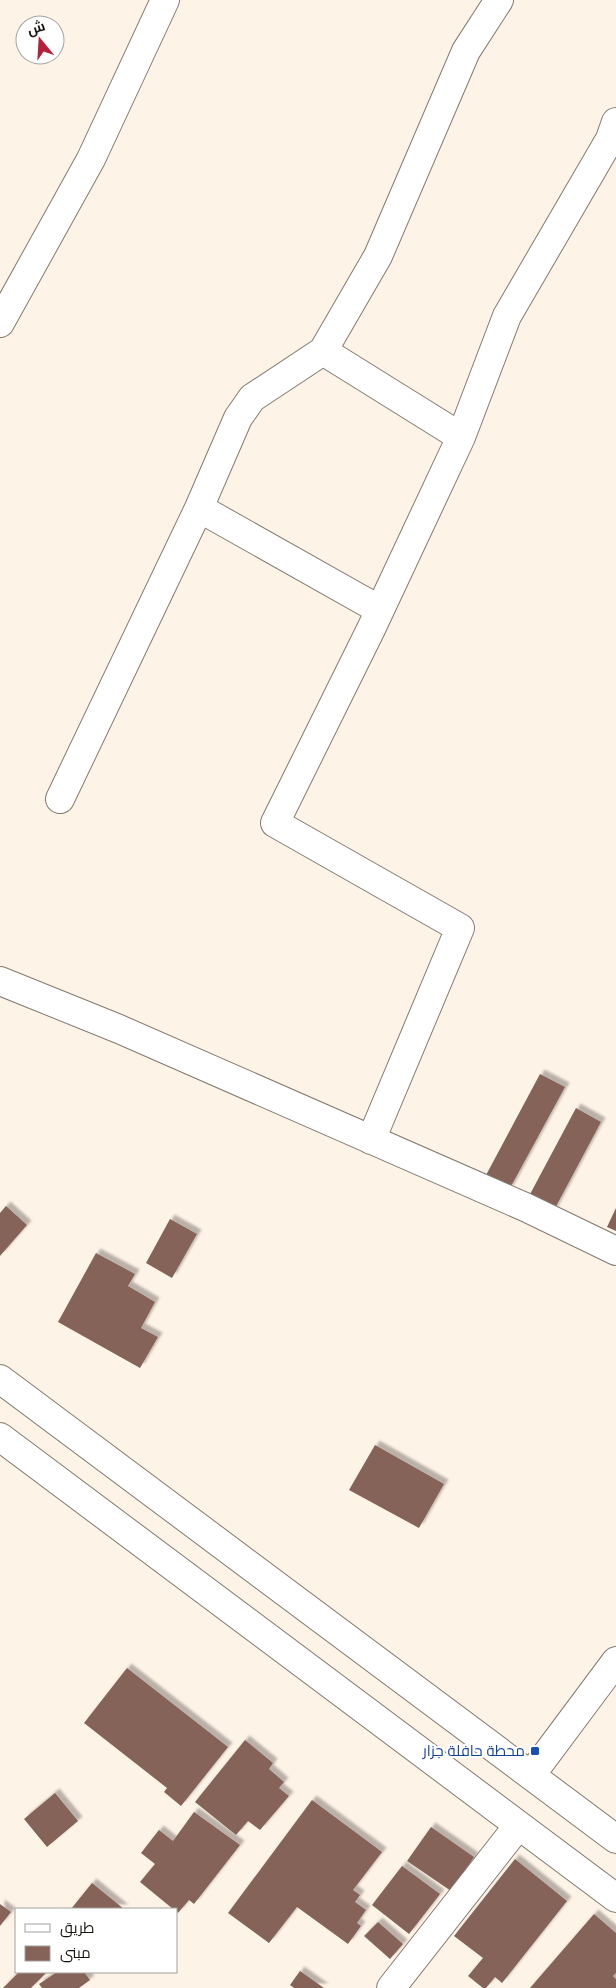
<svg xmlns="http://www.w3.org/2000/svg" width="616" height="1988" font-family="'Space Grotesk',Cairo,sans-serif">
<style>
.building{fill:#856359;filter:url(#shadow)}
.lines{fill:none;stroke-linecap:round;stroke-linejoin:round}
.minor-casing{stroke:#847a6f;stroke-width:30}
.highway-casing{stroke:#847a6f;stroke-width:30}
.minor{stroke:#fff;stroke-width:28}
.highway{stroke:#fff;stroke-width:28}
.transit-dot{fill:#1a4fb4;stroke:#fff;stroke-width:2}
.labels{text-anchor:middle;stroke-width:4;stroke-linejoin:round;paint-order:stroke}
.transit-label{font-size:15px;fill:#164399;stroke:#fff;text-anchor:end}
</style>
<defs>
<filter id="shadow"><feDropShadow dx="4.5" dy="-4.5" stdDeviation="1" flood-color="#0004"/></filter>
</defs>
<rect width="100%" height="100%" fill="#fef3e7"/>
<!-- building -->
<path class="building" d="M540,1074L565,1087L509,1190L485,1177Z
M576,1108L601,1122L553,1212L528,1198Z
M6,1206L27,1225L0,1256V1213Z
M616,1208V1231L607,1227Z
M170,1219L197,1234L172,1278L146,1263Z
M96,1253L135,1274L128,1286L155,1302L141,1328L158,1337L140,1368L58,1322Z
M375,1445L444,1484L419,1528L349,1490Z
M127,1668L228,1747L181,1806L164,1792L167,1788L84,1723Z
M245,1740L273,1763L269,1769L284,1782L279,1788L289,1796L260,1830L248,1821L236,1835L195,1802Z
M55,1793L78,1821L47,1847L24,1819Z
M312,1800L382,1852L353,1890L360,1895L355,1902L366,1910L357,1923L361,1926L348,1944L297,1907L269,1943L228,1913Z
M194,1812L240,1845L194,1904L189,1900L178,1913L176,1909H173L140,1882L155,1864L141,1853L159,1830L173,1841Z
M431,1827L474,1857L451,1891L407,1861Z
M515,1859L567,1901L502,1983L495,1977L486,1988H483L468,1976L483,1958L454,1936Z
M402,1866L440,1894L409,1934L372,1905Z
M92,1883L124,1909H71Z
M0,1904L11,1912L0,1926Z
M594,1914L616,1933V1973L613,1976L616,1979V1988H530Z
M378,1922L403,1944L390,1959L364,1936Z
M300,1971L324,1988H294L290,1985Z
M19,1972H47L31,1988H3Z
M57,1972H84L90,1980L79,1988H42L39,1984Z"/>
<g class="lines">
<defs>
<path id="minor" d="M0,323L91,159L165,0
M323,351L461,437
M199,508L380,610
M60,799L199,508L238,418L252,398L323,351L378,256L466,51L499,0
M0,981L119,1029L525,1207L616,1251
M371,1140L460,928L275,823L371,629L461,437L507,316L610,139L616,122
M531,1775L616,1661
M391,1988L518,1826"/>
<path id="highway" d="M0,1379L616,1839
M0,1437L616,1898"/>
</defs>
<!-- minor casing -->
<use href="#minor" class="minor-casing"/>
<!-- highway casing -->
<use href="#highway" class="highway-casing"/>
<!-- minor -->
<use href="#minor" class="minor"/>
<!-- highway -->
<use href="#highway" class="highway"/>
</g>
<!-- markers -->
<rect class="transit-dot" x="530" y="1746" width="10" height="10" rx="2.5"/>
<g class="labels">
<!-- transit labels -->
<g class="transit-label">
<text x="525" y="1756">محطة حافلة جزار</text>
</g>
</g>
<!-- legend -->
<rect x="15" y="1908" width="162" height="65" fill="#ffffff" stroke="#a2a19f"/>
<rect x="25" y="1924" width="25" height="8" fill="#ffffff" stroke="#a2a19f"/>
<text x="60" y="1933" font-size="15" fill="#17130f">طريق</text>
<rect x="25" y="1946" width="25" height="15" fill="#856359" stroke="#a2a19f"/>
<text x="60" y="1958" font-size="15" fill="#17130f">مبنى</text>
<!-- north arrow -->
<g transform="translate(40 40) rotate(342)"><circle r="24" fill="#ffffff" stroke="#a2a19f"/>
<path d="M0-4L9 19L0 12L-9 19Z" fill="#b3213b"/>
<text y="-8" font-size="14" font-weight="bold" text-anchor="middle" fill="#17130f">ش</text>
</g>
</svg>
